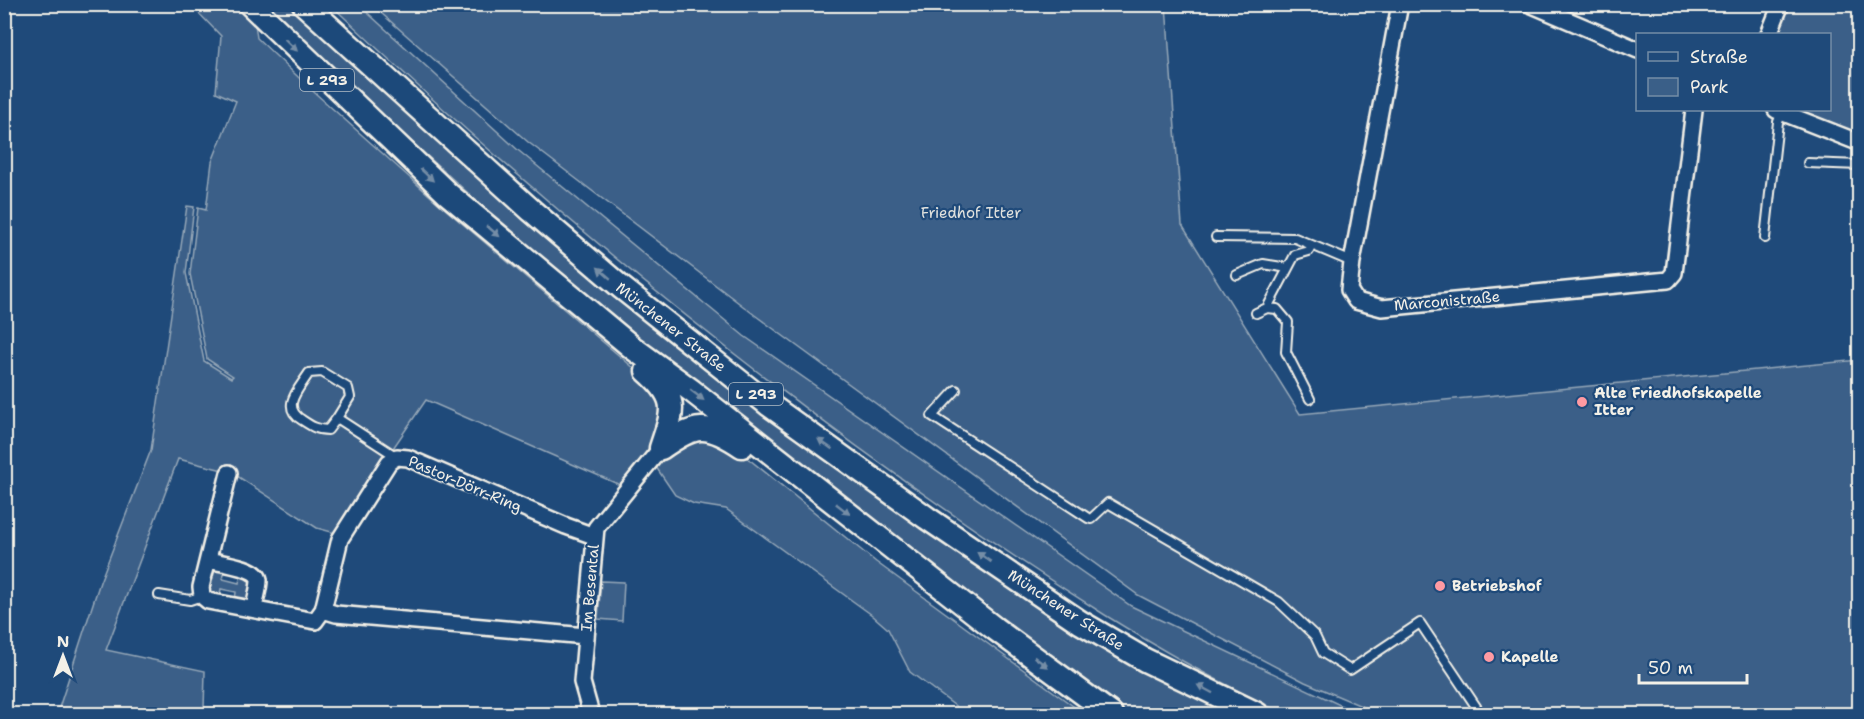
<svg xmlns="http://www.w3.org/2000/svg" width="1864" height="719" font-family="'Shantell Sans',sans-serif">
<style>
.green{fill:#3a5f88;stroke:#97a8b8;stroke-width:1.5}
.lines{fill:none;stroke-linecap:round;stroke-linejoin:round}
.lane-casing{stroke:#f4f1e8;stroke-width:12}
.street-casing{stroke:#f4f1e8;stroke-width:20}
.primary-casing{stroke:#f4f1e8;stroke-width:27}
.lane{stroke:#1f4a7a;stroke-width:8}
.street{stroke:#1f4a7a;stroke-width:15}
.primary{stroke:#1f4a7a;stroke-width:22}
.oneway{fill:#748da6}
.poi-dot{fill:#ff9aa2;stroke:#1f4a7a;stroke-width:2}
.labels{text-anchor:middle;stroke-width:4.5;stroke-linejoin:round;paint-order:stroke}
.shield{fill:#1f4a7a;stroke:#b4bfc7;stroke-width:1.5}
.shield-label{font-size:14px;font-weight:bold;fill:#f4f1e8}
.park-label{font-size:15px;fill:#e1e2de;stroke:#1f4a7a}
.street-label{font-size:15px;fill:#f4f1e8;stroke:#1f4a7a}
.poi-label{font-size:15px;font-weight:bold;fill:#f4f1e8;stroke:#1f4a7a;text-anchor:start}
</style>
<rect width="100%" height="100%" fill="#1f4a7a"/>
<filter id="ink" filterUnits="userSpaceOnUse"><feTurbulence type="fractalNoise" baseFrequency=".0167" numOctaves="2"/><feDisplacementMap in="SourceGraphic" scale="12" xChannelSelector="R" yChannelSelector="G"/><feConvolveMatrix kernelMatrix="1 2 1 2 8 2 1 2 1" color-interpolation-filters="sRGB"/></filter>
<g filter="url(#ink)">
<!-- green -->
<path class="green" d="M191,5H236L255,24L257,38L315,93L438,203L648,380L663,404L654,443L620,485L426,400L335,533L317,528L231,472L178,459L106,650L205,671L204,710L57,714L100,582L151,450L187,206L194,207L186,273L204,361L231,378L233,376L207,359L190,274L198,208L206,210L212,162L236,101L216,92L221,36Z
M262,5H292L435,138L904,512L1101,648L1235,714H1126L627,329L514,235Z
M331,5H359L519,151L744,336L1131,606L1359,714C1337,715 1311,718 1289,714C1276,712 1261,702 1249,696C1199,672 1152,644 1105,615C827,440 569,231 331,5Z
M372,5H1166L1182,225L1300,414L1859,360V714H1380L1305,682L1138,595L756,316L528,142Z
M1787,5H1859V136L1794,110H1830V34H1775Z
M693,437L729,443L876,562L1084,714H966L910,672L888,629L872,615L726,509L694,504L675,495L656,467L673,447Z
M220,569L225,570L223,579L239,583L241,574L249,578L252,587L247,599L235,601L236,592L221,589L219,598L209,592L211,575Z
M601,581L624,582L622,621L598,619Z"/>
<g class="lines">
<defs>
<path id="lane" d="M1808,163L1860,165
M1216,237L1295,238L1352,262
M1765,238L1778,122L1782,112
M1237,275L1263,264L1288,268
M1267,308L1277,309L1288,322L1286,352L1310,399
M1256,313L1267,308L1295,255L1309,251L1312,245
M956,390L932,416L1088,518L1091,519L1108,503L1279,602L1315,636L1323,653L1350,670L1420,623L1481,714
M337,418L350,397L348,388L322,372L309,373C299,389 280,407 302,420C311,426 317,430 328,430L337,418L397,457
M159,595L190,600L202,596"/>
<path id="street" d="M1400,4L1352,262L1349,290L1356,301L1382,308L1668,280L1674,273L1694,110
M1530,4L1638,50
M1769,34L1781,4
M1776,110L1860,143
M229,473L201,587L202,596L208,601L315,621L323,610L340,539L389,462L397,457L408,458L566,526L594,536
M208,560C219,563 258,567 259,580C259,589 255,600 254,609
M323,610L336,614L586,636
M591,714L582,682L596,528L661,448"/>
<path id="primary" d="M250,4L448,194L633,348L692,391L994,628L1111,714
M304,4L532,211L622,288L768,404L927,518L1080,622L1145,660L1257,714
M647,371C680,400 673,411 661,448
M661,448C696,424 706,422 742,446"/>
</defs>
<!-- lane casing -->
<use href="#lane" class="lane-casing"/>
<!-- street casing -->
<use href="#street" class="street-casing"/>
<!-- primary casing -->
<use href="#primary" class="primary-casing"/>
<!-- lane -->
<use href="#lane" class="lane"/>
<!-- street -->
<use href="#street" class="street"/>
<!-- primary -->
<use href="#primary" class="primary"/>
</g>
<!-- one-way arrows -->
<defs><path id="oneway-solid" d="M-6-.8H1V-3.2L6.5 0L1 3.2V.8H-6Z" transform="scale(1.5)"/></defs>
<g class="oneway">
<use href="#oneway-solid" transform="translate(291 45) rotate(44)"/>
<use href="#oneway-solid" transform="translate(427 175) rotate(43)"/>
<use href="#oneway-solid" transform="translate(493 231) rotate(40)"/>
<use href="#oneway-solid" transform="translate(604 273) rotate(-139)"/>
<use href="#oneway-solid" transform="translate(697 395) rotate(38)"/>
<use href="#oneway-solid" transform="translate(825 444) rotate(-145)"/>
<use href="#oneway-solid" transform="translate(843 509) rotate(38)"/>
<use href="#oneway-solid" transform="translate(984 557) rotate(-145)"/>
<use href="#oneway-solid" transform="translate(1041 662) rotate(36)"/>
<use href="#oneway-solid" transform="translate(1205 689) rotate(-152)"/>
</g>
</g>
<!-- markers -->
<g class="poi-dot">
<circle cx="1582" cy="402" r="6"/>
<circle cx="1440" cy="586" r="6"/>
<circle cx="1489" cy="657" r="6"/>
</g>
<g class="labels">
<!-- shield labels -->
<g class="shield">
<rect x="300" y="69" width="54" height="22" rx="4.5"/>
<rect x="729" y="383" width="54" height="22" rx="4.5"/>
</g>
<g class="shield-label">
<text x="327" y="85">L 293</text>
<text x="756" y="399">L 293</text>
</g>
<!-- park labels -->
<g class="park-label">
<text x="971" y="218">Friedhof Itter</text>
</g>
<!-- street labels -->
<g class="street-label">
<text transform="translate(1447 301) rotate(-5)" y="5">Marconistraße</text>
<text transform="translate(671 327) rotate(38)" y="5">Münchener Straße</text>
<text transform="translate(465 484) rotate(23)" y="5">Pastor-Dörr-Ring</text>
<text transform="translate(590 588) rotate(-85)" y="5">Im Besental</text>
<text transform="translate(1066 610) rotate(33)" y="5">Münchener Straße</text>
</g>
<!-- poi labels -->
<g class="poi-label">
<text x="1594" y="398">Alte Friedhofskapelle<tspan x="1594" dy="17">Itter</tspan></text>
<text x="1452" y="591">Betriebshof</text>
<text x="1501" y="662">Kapelle</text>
</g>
</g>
<!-- margin -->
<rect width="1864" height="719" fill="none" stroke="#1f4a7a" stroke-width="24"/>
<rect x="12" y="12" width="1840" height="695" fill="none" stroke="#f4f1e8" stroke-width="2" filter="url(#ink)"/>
<!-- legend -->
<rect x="1636" y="33" width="195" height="78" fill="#1f4a7a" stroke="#748da6" stroke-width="1.5"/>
<rect x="1648" y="52" width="30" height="9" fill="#1f4a7a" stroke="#748da6" stroke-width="1.5"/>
<text x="1690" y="63" font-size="18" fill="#f4f1e8">Straße</text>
<rect x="1648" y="78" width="30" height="18" fill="#3a5f88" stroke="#748da6" stroke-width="1.5"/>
<text x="1690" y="93" font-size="18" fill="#f4f1e8">Park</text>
<!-- north arrow -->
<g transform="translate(63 656)" stroke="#1f4a7a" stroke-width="4.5" paint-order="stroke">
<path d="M0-4.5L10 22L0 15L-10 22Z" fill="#f4f1e8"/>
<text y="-9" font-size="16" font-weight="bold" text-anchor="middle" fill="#f4f1e8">N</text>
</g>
<!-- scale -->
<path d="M1639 674v9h108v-9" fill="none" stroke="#f4f1e8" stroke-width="3"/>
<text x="1648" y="674" font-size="18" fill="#f4f1e8" stroke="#1f4a7a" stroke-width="4.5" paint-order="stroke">50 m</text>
</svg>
